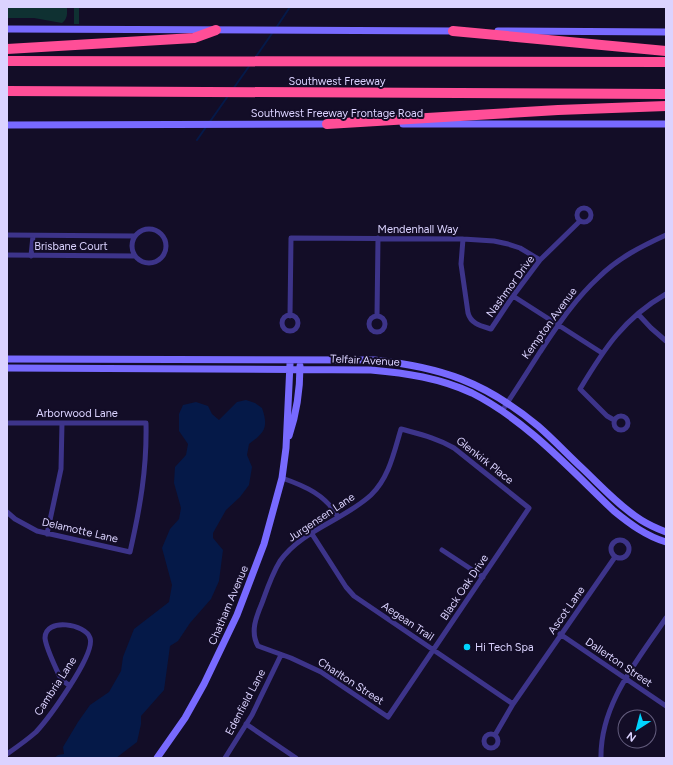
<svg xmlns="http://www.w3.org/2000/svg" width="673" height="765" font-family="Figtree,sans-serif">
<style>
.green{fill:#0f3132}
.water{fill:#051948}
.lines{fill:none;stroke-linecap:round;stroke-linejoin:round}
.stream{stroke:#051948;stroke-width:2}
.street{stroke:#3d348a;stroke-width:5}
.secondary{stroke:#786aff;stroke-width:7}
.highway{stroke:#ff4e97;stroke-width:10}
.poi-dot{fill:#00d4fe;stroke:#130d27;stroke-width:1.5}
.labels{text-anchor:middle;stroke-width:4;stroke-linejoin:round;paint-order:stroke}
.street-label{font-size:11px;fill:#dbd3ff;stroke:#130d27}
.poi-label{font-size:11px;fill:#dbd3ff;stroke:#130d27;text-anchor:start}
</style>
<rect width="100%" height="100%" fill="#130d27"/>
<!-- green -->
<path class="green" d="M7,7H67C67,14 68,18 62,23L34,18H7Z
M74,7H79V24H74Z"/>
<!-- water -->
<path class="water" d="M246,400L255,403L262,408C269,428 264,433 249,444L247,455L252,467L249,485L240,497L226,510L213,533V538L223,550L219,581L211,599L190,623L178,641L170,646L164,690L141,716V724L137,742L116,758H54L58,755L64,754L63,747L78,722L90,705L109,692L121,671L123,657L134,629L169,602L172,585L162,548L170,529L179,519L181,508L174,483L175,467L186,455L188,444L179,431V414L183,405L196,402L208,406L212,414L219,420L237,402Z"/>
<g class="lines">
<!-- stream -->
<path class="stream" d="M276,28L290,7
M255,58L273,32
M233,89L250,65
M209,123L228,96
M197,140L206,127"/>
<!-- street -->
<path class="street" d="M577 215a7 7 0 1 1 14 0a7 7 0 1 1-14 0Z
M132 246a17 17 0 1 1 34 0a17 17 0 1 1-34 0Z
M7,235L134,236
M463,239L461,264L468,313C471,324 481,326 491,329L513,296L540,260L580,221
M7,255L135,256
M31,256L33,236
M513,296L602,353
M638,314L651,328L666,341
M282 323a8 8 0 1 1 16 0a8 8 0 1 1-16 0Z
M290,316L291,238L463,239L494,241L508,244L520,248L540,260
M377,316L378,238
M369 324a8 8 0 1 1 16 0a8 8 0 1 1-16 0Z
M502,411C515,391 528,371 540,352C558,325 575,299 599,277C618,258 642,246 666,235
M614 423a7 7 0 1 1 14 0a7 7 0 1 1-14 0Z
M614,420L607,416L580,389C604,349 624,318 666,294
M7,423H146C147,469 140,508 130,552L37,531L15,519L7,512
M401,429C419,434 437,438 454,448L529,508L388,717L321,672L291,658L258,646C250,632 256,617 262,603C267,589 272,574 280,561C302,530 344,520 371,495C389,478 394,452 401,429Z
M282,478C305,486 326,495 338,517
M47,534L61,469L62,423
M312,534L346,587L354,596L513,704
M611 549a9 9 0 1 1 18 0a9 9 0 1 1-18 0Z
M442,550L483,577
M560,634L666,706
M246,724L296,758
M484 741a7 7 0 1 1 14 0a7 7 0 1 1-14 0Z
M495,735L513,704L615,557
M7,754C17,747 27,740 36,732C48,719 96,654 90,638C86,624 45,617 45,638C46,648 55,666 59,675L62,680L70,686
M225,758L252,715L281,655
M601,758C600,704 638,660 666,618"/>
<!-- secondary -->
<path class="secondary" d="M7,29L458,31
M498,31L666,32
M403,124H666
M7,125L331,124
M7,359L374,360C441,367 485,382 538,426C553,439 567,454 582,468C601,486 619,506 641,520C649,525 658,529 666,532
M7,368L371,370C406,373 440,378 472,393C527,421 570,469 614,511C630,524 646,536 666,542
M289,436C297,412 300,391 300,366
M157,758L185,718L204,684L237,615L264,544L282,478L286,448L290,364"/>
<!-- highway -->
<path class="highway" d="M453,31L666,51
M7,49L194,38L216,30
M7,61L666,62
M7,91L666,94
M327,124L558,110L666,106"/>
</g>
<!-- markers -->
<circle class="poi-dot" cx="467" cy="647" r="4"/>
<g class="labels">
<!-- street labels -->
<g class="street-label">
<text x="337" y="85">Southwest Freeway</text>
<text x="337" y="117">Southwest Freeway Frontage Road</text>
<text x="418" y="233">Mendenhall Way</text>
<text x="71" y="250">Brisbane Court</text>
<text transform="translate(510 286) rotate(-54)" y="4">Nashmor Drive</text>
<text transform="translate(549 323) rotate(-54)" y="4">Kempton Avenue</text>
<text transform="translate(365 360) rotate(3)" y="4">Telfair Avenue</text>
<text x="77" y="417">Arborwood Lane</text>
<text transform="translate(485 460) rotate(38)" y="4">Glenkirk Place</text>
<text transform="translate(321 517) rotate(-34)" y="4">Jurgensen Lane</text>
<text transform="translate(80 530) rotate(13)" y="4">Delamotte Lane</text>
<text transform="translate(464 587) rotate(-56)" y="4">Black Oak Drive</text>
<text transform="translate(228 605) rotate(-67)" y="4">Chatham Avenue</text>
<text transform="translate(566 610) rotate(-55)" y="4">Ascot Lane</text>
<text transform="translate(408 621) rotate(34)" y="4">Aegean Trail</text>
<text transform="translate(619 662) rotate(34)" y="4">Dallerton Street</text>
<text transform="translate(351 681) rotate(33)" y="4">Charlton Street</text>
<text transform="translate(55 686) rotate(-57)" y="4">Cambria Lane</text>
<text transform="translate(245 702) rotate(-62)" y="4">Edenfield Lane</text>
</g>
<!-- poi labels -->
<g class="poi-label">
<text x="475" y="651">Hi Tech Spa</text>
</g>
</g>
<!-- border -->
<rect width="673" height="765" fill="none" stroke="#dbd3ff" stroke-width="16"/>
<!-- north arrow -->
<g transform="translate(637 729) rotate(216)"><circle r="19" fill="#130d27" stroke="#635c7d"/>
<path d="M0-3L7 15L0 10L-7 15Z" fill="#00d4fe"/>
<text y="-6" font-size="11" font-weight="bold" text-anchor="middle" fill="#dbd3ff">N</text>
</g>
</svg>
